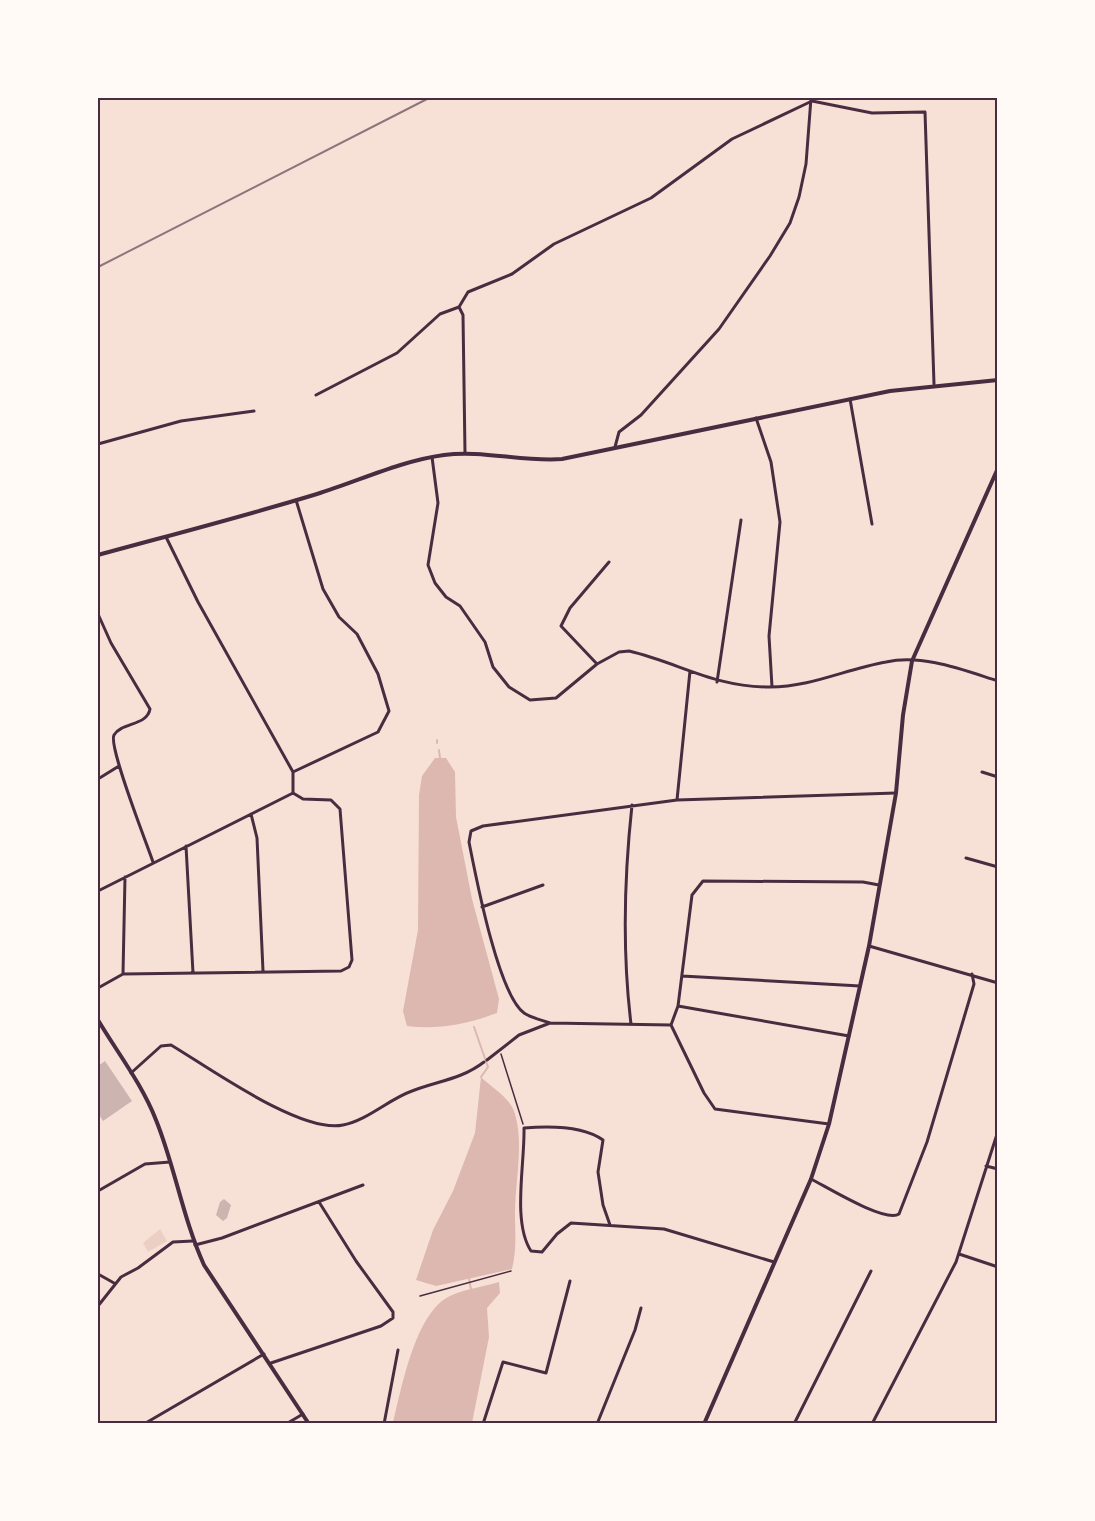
<svg xmlns="http://www.w3.org/2000/svg" width="1095" height="1521" font-family="Helvetica,sans-serif">
<style>
.green{fill:#ebcfc5}
.water{fill:#dcb8b0}
.lines{fill:none;stroke-linecap:round;stroke-linejoin:round}
.stream{stroke:#dcb8b0;stroke-width:2}
.building{fill:#ccb4b1}
.path{stroke:#4a2c40;stroke-width:1.5}
.service{stroke:#4a2c40;stroke-width:1.5}
.minor{stroke:#4a2c40;stroke-width:3}
.tertiary{stroke:#4a2c40;stroke-width:4}
.rail{stroke:#8f747c;stroke-width:2}
.neatline{fill:none;stroke:#4a2c40;stroke-width:2}
</style>
<rect width="100%" height="100%" fill="#f7e1d7"/>
<!-- green -->
<path class="green" d="M160,1229L167,1241L148,1252L143,1243Z"/>
<!-- water -->
<path class="water" d="M435,758H446L455,772L456,817L472,899L499,999L497,1013C468,1024 438,1030 407,1026L403,1011L418,930L419,795L422,776Z
M481,1077C493,1089 510,1097 515,1114C524,1145 515,1181 515,1213C515,1233 517,1249 512,1269L436,1286L416,1280L433,1230L453,1191L475,1133Z
M499,1282L500,1293L487,1308L489,1337L472,1423H393C401,1391 415,1312 450,1296C465,1289 483,1287 499,1282Z"/>
<g class="lines">
<!-- stream -->
<path class="stream" d="M437,740V743
M439,750L440,758
M474,1027L488,1067L481,1077
M469,1278L471,1290"/>
</g>
<!-- building -->
<path class="building" d="M105,1061L132,1101L103,1121L98,1113V1066Z
M224,1199L231,1205L227,1218L223,1221L216,1215L220,1202Z"/>
<g class="lines">
<!-- path -->
<path class="path" d="M501,1054L523,1124"/>
<!-- service -->
<path class="service" d="M420,1296L511,1271"/>
<!-- minor -->
<path class="minor" d="M316,395L397,353L440,314L459,307
M850,399L872,524
M756,418L771,462L780,522L769,636L772,687
M98,444L181,421L254,411
M615,447L619,432L641,415L719,329L770,256L790,223L799,197L806,164L811,98
M465,453L463,315L459,307L468,292L512,274L554,244L651,198L732,139L812,101L872,113L925,112L934,384
M432,457L438,503L428,565L435,583L446,597L460,606L485,642L493,667L509,687L530,700L556,698L597,664L619,652L629,651C680,663 713,687 770,687C811,687 846,669 886,662C923,654 963,670 998,681
M166,537L198,602L293,772V793
M98,614L111,643L150,709C147,726 122,722 114,735C108,746 147,844 153,862
M597,664L561,626L570,608L609,562
M717,682L741,520
M293,772L378,732L389,711L378,674L357,634L339,617L323,589L296,500
M982,772L998,777
M98,779L119,766
M677,800L690,671
M251,814L257,838L263,971
M186,846L193,973
M966,858L998,867
M98,891L293,793
M482,907L543,885
M869,946L998,983
M123,974L125,877
M682,976L860,986
M98,988L123,974L341,971L349,967L352,960L340,809L331,800L303,799L293,793
M678,1006L849,1036
M550,1023C542,1020 531,1018 524,1013C498,994 476,877 469,842L471,831L483,826L677,800L896,793
M631,1024C622,950 624,879 632,805
M671,1025L678,1006L692,895L703,881L863,882L879,885
M487,1060L519,1035L550,1023L671,1025L704,1093L715,1109L829,1124
M131,1073L161,1046L171,1045C208,1067 301,1134 343,1125C368,1120 389,1099 412,1091C438,1081 462,1079 484,1062
M986,1166L998,1169
M811,1179C827,1187 885,1223 899,1214L927,1142L974,984L972,974
M98,1191L145,1164L170,1162
M610,1225L603,1205L598,1172L603,1140C582,1125 548,1126 524,1128C525,1163 512,1222 531,1251L542,1252L557,1234L571,1223L664,1229L774,1262
M195,1245L222,1238L363,1185
M959,1254L998,1267
M98,1274L114,1283
M98,1306L121,1277L138,1268L173,1242L193,1241
M271,1363L381,1326L393,1318V1312L356,1261L319,1202
M144,1424L264,1354
M286,1424L303,1414
M384,1424L398,1350
M483,1424L503,1362L546,1373L570,1281
M597,1424L635,1330L641,1308
M794,1424L871,1271
M872,1424L956,1262L998,1131"/>
<!-- tertiary -->
<path class="tertiary" d="M98,555C171,535 245,516 317,494C359,481 400,461 444,455C483,450 522,462 562,459L890,391L998,380
M98,1020C117,1052 142,1084 156,1120C175,1167 183,1219 204,1265L309,1424
M704,1424L811,1179L829,1124L869,946L896,793L903,715L912,661L998,468"/>
<!-- rail -->
<path class="rail" d="M98,267L429,98"/>
</g>
<!-- border -->
<rect width="1095" height="1521" fill="none" stroke="#fffaf5" stroke-width="198"/>
<rect x="99" y="99" width="897" height="1323" class="neatline"/>
</svg>
